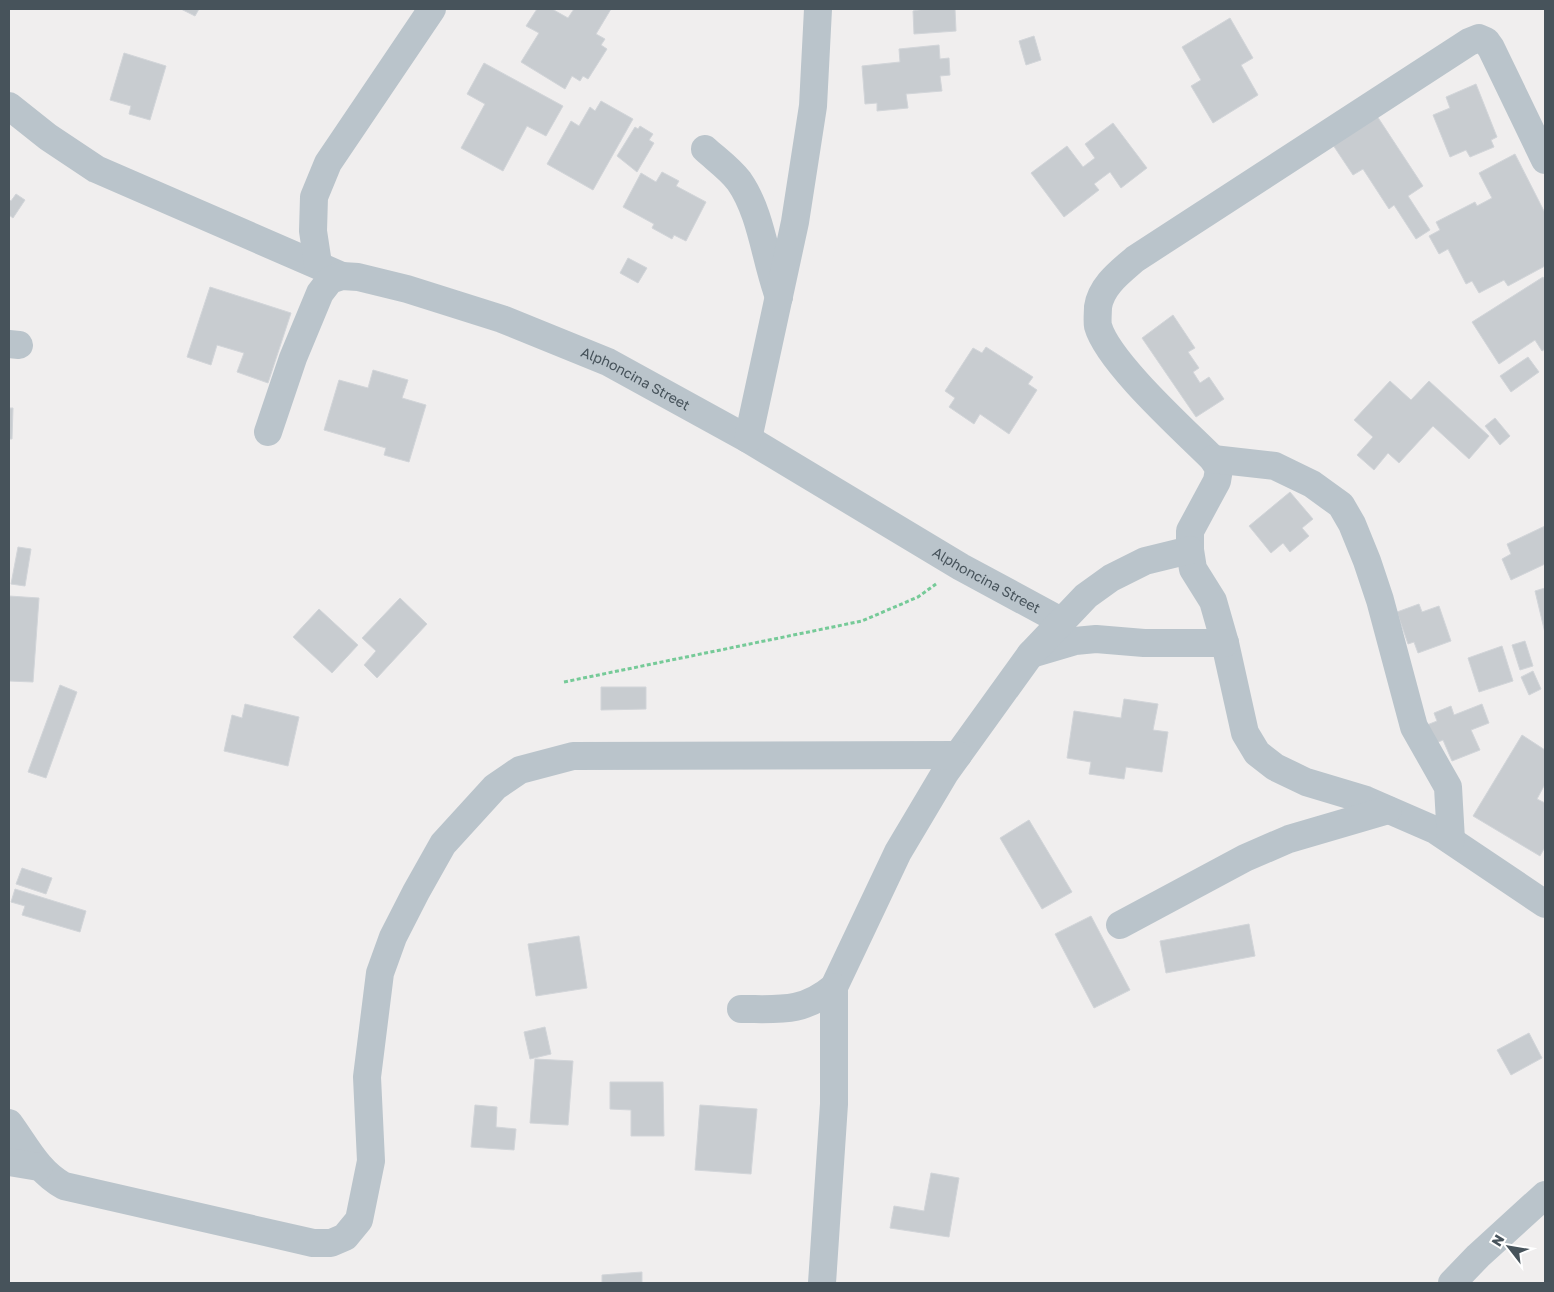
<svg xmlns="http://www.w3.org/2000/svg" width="1554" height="1292" font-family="'Golos Text',sans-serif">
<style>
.building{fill:#c8ccd0;stroke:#d2d5d9}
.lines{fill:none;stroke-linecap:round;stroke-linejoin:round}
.path{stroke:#76ca98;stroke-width:3;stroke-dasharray:4 2.5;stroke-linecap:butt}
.minor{stroke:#bac4cb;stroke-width:28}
.labels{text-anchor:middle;stroke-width:5;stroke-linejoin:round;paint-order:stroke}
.street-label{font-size:14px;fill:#47535b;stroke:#fff}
</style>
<rect width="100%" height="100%" fill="#f0eeee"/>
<!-- building -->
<path class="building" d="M181,9H199L195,16Z
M537,9H552L568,18L574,9H611L596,34L605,39L601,45L607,49L588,79L583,76L580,81L572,76L565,89L521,62L539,33L526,26Z
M924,9H955L956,31L914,34L913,11Z
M1230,18L1253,58L1241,65L1258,95L1213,123L1191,86L1201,80L1182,47Z
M1034,36L1041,60L1026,65L1019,41Z
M939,45L940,59L949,58L950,75L940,76L942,91L906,94L908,108L877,111V103L865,104L862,66L900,62L899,49Z
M124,53L166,66L150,120L129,114L131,106L110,100Z
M484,63L563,106L546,136L527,126L503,171L461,148L485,104L467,94Z
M1476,84L1497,137L1491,140L1494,147L1470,157L1466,150L1450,157L1433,115L1450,108L1446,97Z
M601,101L633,119L593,190L547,164L571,121L579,126L590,107L595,111Z
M1377,116L1423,186L1408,196L1430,230L1416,239L1394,205L1389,209L1363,169L1353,175L1333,145Z
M1113,123L1147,168L1121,188L1110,172L1094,184L1099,190L1064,217L1031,173L1067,146L1083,167L1095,158L1085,144Z
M640,126L653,134L649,140L654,143L637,172L617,156L635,127L638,129Z
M1515,154L1545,213V266L1508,286L1504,280L1479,293L1472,281L1466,284L1448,249L1439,254L1429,236L1440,230L1436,222L1475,202L1477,206L1492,198L1479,173Z
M662,172L679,181L676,186L706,202L686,241L674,235L672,239L652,228L654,224L623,207L641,173L656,182Z
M16,194L25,200L13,218L9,215V199L11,201Z
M628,258L647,268L638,283L620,273Z
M1543,277L1545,280V349L1542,351L1535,340L1499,364L1472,322Z
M210,287L291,313L268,383L237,372L244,353L217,345L211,365L187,357Z
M1173,315L1195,348L1188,352L1199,368L1193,372L1200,383L1209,377L1224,399L1196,417L1142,338Z
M986,347L1033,377L1028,384L1037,390L1009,434L980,414L974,424L949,407L955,398L945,391L973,348L982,353Z
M1528,357L1539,372L1511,392L1500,376Z
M373,370L408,380L402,398L426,405L409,462L384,455L386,448L324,430L339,380L368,388Z
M1390,381L1411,400L1429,381L1489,436L1469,459L1433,426L1399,463L1388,453L1374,470L1357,455L1373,437L1354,420Z
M9,408H13L12,439H9Z
M1495,418L1510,436L1500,445L1485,426Z
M1290,492L1313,519L1302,528L1309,536L1290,552L1283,543L1271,553L1249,526Z
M1545,526V564L1511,580L1502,559L1511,554L1507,544Z
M18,547L31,549L25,586L11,584Z
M1545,588V633L1535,591Z
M9,596L39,598L33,682L9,681Z
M400,598L427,624L377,678L364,665L376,651L362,638Z
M1419,604L1422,612L1439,606L1451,641L1418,653L1414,642L1408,644L1397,612Z
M319,609L358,645L332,673L293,637Z
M1525,641L1533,666L1520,670L1512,645Z
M1502,646L1513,681L1479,692L1468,658Z
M1533,671L1541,689L1529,695L1521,677Z
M60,685L77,692L46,778L28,772Z
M601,687H646V709L601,710Z
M1124,699L1158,704L1153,730L1168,732L1162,772L1126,767L1124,779L1089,774L1091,762L1067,758L1074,711L1121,718Z
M245,704L299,717L288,766L224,751L232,715L242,718Z
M1482,704L1489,723L1471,730L1480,750L1452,761L1443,740L1429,746L1422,727L1437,721L1434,713L1451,706L1454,715Z
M1522,735L1545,750V784L1537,799L1545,803V847L1540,856L1473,816Z
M1029,820L1072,892L1042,909L1000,838Z
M22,868L52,878L46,894L16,884Z
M15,889L86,911L80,932L22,915L25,906L11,902Z
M1091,916L1130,990L1094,1008L1055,934Z
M1249,924L1255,956L1166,973L1160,941Z
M579,936L587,988L536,996L528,944Z
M545,1027L551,1054L530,1059L524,1032Z
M1529,1033L1542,1058L1511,1075L1497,1050Z
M535,1059L573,1061L568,1125L530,1123Z
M610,1082H663L664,1136H631V1110L610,1109Z
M475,1105L497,1107L496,1127L516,1129L514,1150L471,1147Z
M700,1105L757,1109L751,1174L695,1170Z
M931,1173L959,1178L949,1237L890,1228L894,1206L924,1211Z
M642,1272V1283H602V1275Z"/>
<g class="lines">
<!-- path -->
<path class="path" d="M564,682L862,621L918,597L936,584"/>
<!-- minor -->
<g class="minor">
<path d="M9,106L48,137L96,169L342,276"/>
<path d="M705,149C716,159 730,169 739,181C762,214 765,260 779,297"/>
<path d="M1545,160L1491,48L1486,41L1479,38L1469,42L1135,259C1120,272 1101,286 1098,307C1098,312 1097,321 1098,326C1108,362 1184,430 1213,459L1219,469L1217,481L1190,531V550L1193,569L1213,601L1225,643L1245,733L1257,753L1275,767L1306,782L1366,800L1435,830L1545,904"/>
<path d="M318,264L313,231L314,197L328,163L432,9"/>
<path d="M9,344L19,345"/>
<path id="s1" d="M268,432L293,358L320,293L330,280L342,276L358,277L407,289L502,319L608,362L748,439L961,567L1061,621"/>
<path d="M748,439L795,222L813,106L818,9"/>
<path d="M1213,459L1275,466L1312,484L1341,505L1352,524L1367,561L1380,600L1414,727L1448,787L1451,840"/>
<path d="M1031,654L1075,641L1096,639L1144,643H1225"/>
<path d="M1120,925L1245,858L1289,839L1388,810"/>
<path d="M741,1009C780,1009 803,1013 834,987L898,852L945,773L1030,655L1086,596L1111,578L1145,561L1190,550"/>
<path d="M9,1123C26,1146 38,1172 64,1186L313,1243H331L345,1237L359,1220L371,1161L367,1077L380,973L393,937L416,892L443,844L495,787L520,770L573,756L958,755"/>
<path d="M9,1162L39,1167"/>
<path d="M822,1283L834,1104V987"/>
<path d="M1452,1283L1478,1256L1545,1195"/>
</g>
</g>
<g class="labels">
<!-- street labels -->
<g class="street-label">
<text dy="5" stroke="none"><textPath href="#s1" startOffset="490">Alphoncina Street</textPath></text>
<text dy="5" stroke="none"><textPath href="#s1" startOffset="895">Alphoncina Street</textPath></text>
</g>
</g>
<!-- border -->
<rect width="1554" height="1292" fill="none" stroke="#47535b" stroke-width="20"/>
<!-- north arrow -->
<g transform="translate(1509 1247) rotate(301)" stroke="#ffffff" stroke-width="4" paint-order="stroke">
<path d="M0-4L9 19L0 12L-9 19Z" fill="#47535b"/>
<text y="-8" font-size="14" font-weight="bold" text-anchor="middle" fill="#47535b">N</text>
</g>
</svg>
